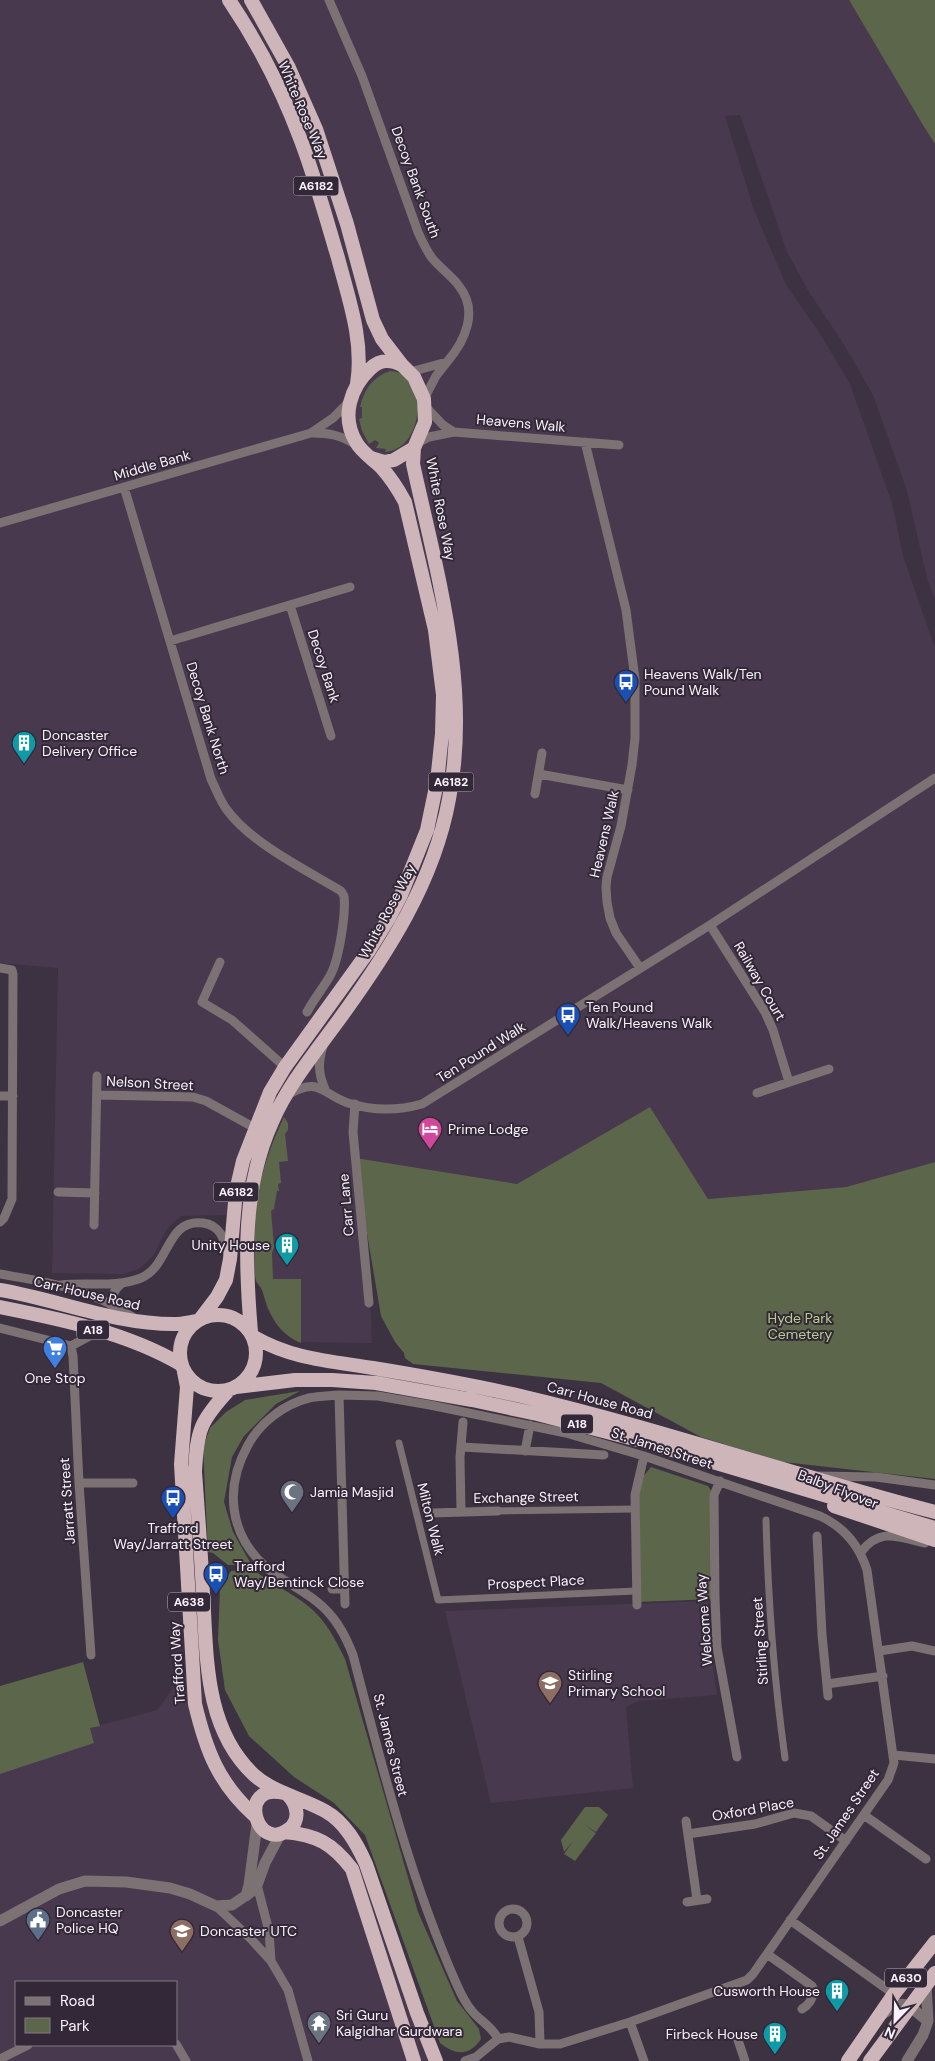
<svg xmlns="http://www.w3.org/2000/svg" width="935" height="2061" font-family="'DM Sans',sans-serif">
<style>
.built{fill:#49394e;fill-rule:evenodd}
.green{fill:#5c664b}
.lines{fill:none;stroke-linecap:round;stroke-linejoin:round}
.pedestrian{stroke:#7c7173;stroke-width:7}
.minor{stroke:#7c7173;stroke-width:9}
.tertiary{stroke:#7c7173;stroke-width:11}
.trunk{stroke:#ceb5ba;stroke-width:14}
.labels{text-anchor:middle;stroke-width:4;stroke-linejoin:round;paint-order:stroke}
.shield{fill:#332837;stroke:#bdb5c0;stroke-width:1}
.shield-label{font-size:12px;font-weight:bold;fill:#f8f1fb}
.street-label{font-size:14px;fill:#f8f1fb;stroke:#332837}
.poi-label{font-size:14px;fill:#f8f1fb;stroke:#332837;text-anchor:start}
.park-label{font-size:14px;fill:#b7ce8b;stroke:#332837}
</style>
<rect width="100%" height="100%" fill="#3d3241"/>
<!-- built -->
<path class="built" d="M0,0H849L935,144V601L927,578L907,491L873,395L843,343L809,292L787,252L740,115L725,116L754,210L786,285L819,332L850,384L892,503L903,556L935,648V1162L846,1187L708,1199L650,1107L517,1184L356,1158L370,1290L372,1343L301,1342L281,1331L267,1309L262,1288L256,1281L255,1218L227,1215L181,1216L167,1229L153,1256L139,1269L123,1274L52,1273L58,968L0,963Z
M708,1601L710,1646L717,1695L638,1701L626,1707L633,1788L491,1803L445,1611Z
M195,1665H207L240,1760L346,1829L436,2061H0V1774L94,1742L90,1728L157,1710L176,1684ZM16,1982H176V2045H16Z"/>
<!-- green -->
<path class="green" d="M849,0H935V144L923,125Z
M390,371C429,372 426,449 385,452L386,449L376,448L379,443L375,440L369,444L362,431L359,419L362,418V407H360C364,389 373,377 390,371Z
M650,1107L708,1199L846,1187L935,1162V1479L783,1462L701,1437L601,1383L413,1364L405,1358L404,1353L395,1342L381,1316L358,1180L356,1158L517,1184Z
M284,1117L288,1123V1130L285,1134L288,1161L279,1162L281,1183L278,1184L279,1191H277L274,1209L271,1211L274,1247L272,1253L273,1279H301V1343C279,1334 269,1315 263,1293C262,1288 258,1285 256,1281C254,1273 255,1262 255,1254C252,1202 262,1164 284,1117Z
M300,1391L276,1404L244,1436L232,1457L224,1502L233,1532L251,1564L228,1565L213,1553L208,1552L203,1447L210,1428L226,1412L245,1400Z
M651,1467L708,1486L714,1495L715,1599L637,1602V1484Z
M253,1569C270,1584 291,1592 308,1606C326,1620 335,1639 345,1659L418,1912L457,2001L479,2029L481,2039C469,2057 455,2055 440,2043L365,1835L334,1803L294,1777L249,1736L225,1690L218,1640L220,1588L231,1571Z
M83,1662L100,1726L90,1728L94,1743L0,1774V1686Z
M585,1807H599L608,1815L596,1832L585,1825L596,1833L575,1861L564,1854L573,1841L564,1852L561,1840Z"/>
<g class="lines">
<!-- pedestrian -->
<path class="pedestrian" d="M399,1443L438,1600L636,1591
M498,1511L635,1509
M766,1520C768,1600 774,1679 785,1758"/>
<!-- minor -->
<path class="minor" d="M329,0L362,76L418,232C422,241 426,250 432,258C440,268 452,276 459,286C479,311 465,341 447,362
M410,372L447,362L436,376L424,399
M425,406L443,425L454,432
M312,433C329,433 341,435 356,445
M585,442L626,610L635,679V738L632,765L621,826L607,877L606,887L607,902L610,918L616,933L640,968
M417,443L429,437L454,432L619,445
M124,487L211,779C216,789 220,801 227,810C251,843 306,870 341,891L344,896C346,914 339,960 330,976C323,988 314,999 307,1012
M0,523L311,433L333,418L350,401
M290,605L331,736
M170,641L350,587
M539,774L628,790
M535,794L542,753
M710,925L765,1012L773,1030L789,1082
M220,962L202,1002L232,1020L285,1067
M0,968L12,970L13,974L12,1199L4,1218L0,1222
M323,1046C318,1063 318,1073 325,1089
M757,1093L829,1069
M97,1095L193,1097L206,1101L255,1128
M287,1095C320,1076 320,1093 348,1103C373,1111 397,1111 422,1104L710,925L935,778
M0,1096H13
M355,1104L353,1132L369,1303
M58,1192L95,1193
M94,1225L97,1076
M0,1274C48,1282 94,1290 134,1318
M61,1285C88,1282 116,1288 141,1278C170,1266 166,1218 203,1223C220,1225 224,1239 228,1253
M114,1304C112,1294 114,1290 122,1283
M0,1328L71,1346L99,1331
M71,1346L73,1356L79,1483L91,1655
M339,1395L378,1396L430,1405L566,1433L644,1456L820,1516C844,1527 859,1545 867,1570L894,1763L888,1780L753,1974L747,1980L630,2022L560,2044H540L509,2037L498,2039C493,2027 480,2021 472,2011C466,2004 461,1994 457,1985C410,1879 382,1767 353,1655C346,1637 338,1621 323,1607C307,1591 285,1583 267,1568C229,1535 224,1488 248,1445C260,1423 284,1404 309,1398C319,1396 329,1396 339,1395Z
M339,1395L345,1604
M462,1447L604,1455
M525,1451L530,1425
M818,1476L876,1477L935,1485
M720,1481L714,1495L715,1599L717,1647L737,1757
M79,1483H133
M461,1512L460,1457L463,1422
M432,1513L498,1511
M817,1536L822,1635L828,1696
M861,1552C880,1527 898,1537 925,1543
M332,1589H345
M637,1605L635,1495L644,1456
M879,1651L912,1646L935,1651
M827,1684L883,1676
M894,1755L935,1759
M864,1815L926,1859
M686,1821L697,1900
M688,1834L755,1824L794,1813L811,1816L846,1841
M257,1885L269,1931L271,1961L288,1990L308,2061
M687,1902L707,1899
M216,1906L251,1939L271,1961
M499 1923a14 14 0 1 1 28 0a14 14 0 1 1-28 0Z
M790,1920L894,1994
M518,1937L539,2012L540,2043
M767,1954L812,1986L814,1990C813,1998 809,2005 802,2009
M630,2022L644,2061
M737,2037L745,2061
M176,2044L186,2061
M0,2059L28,2045
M465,2061L476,2057L498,2039"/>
<!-- tertiary -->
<path class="tertiary" d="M246,1896L249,1885L257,1824
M0,1921L59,1889L85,1881L126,1882L170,1888L190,1894L216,1906L232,1905L251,1892L257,1885L265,1863L281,1833
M926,1985L928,2021
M881,2015C907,1997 904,2003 928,2021L923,2035L907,2061"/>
<!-- trunk -->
<path class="trunk" d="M229,0C258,43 282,90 300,138C315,177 326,218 338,258C349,300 364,341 357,384
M251,0L289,68L316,129L347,224L373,320L382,339L402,365L414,377L424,399L425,422L414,448L394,460L384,462L371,458
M0,1290C59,1300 114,1324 174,1324C182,1324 190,1322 197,1321
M0,1307C61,1319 128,1333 182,1365
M180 1353a38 38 0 1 1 76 0a38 38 0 1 1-76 0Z
M201,1318L217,1297L226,1280L230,1259L236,1191L243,1161L270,1092L285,1067L368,952L389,918L401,895L427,830L437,782L442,734L443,695L435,630L405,502C398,489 391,478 381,467C373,459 362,453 356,442C341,417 350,388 370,369C380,359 390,359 402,365
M251,1332C245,1261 242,1188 272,1122C288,1085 314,1054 338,1021C387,954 434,882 449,799C471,686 437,574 413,464L414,448
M254,1337C292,1359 330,1361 373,1368C422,1376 472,1385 521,1396C661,1429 796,1476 935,1512
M184,1372L187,1387L181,1464L195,1704C206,1750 218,1783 255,1816
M236,1387L295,1380H332L376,1383L472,1400L537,1414L642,1441L935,1528
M229,1390C200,1421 197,1430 195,1472C198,1512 201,1553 203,1593C207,1657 204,1728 254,1775C274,1793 302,1798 325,1811C345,1822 357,1844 366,1864L417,2013L436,2061
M834,1506L935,1540
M284,1793C235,1782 257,1855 289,1829C301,1820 297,1804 288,1795
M284,1832C317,1835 332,1843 352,1869L414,2061
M848,2061L894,1994L935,1942
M870,2061L935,1973"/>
</g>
<!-- icons -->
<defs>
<symbol id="bus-pin" viewBox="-11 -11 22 30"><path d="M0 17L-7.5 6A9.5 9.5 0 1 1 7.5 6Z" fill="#1a4fb4" stroke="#332837"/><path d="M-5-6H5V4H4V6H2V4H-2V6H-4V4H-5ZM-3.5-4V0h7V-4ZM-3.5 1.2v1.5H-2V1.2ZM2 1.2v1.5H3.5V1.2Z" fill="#fff"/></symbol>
<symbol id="building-pin" viewBox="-11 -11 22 30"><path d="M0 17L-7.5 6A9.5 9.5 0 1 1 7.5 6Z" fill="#0f9aa8" stroke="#332837"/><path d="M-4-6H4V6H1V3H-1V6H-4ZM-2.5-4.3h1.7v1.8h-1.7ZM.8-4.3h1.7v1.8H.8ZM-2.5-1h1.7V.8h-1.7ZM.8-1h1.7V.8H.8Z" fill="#fff"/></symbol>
<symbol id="hotel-pin" viewBox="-11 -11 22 30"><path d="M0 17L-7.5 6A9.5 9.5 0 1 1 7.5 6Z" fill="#d1479c" stroke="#332837"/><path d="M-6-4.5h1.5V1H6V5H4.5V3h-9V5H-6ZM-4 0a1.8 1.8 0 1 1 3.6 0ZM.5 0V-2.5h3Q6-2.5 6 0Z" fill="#fff"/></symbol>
<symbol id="supermarket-pin" viewBox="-11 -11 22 30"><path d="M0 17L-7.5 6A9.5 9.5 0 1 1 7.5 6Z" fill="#3f7fe0" stroke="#332837"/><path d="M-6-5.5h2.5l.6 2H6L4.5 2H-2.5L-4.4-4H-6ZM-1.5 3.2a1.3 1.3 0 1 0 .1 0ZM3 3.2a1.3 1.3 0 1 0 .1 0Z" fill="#fff"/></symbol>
<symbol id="mosque-pin" viewBox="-11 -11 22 30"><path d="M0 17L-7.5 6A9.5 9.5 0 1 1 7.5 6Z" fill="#6b7280" stroke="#332837"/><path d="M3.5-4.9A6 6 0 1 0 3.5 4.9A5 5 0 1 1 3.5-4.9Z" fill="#fff"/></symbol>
<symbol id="school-pin" viewBox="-11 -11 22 30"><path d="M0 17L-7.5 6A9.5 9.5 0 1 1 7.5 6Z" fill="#8d6e63" stroke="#332837"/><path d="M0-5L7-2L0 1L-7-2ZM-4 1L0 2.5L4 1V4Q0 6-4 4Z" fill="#fff"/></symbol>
<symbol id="civic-pin" viewBox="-11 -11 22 30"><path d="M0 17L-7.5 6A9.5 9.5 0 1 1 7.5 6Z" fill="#5c6f8a" stroke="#332837"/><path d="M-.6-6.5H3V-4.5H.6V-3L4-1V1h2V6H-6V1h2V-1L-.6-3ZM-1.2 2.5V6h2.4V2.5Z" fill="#fff"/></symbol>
<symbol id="temple-pin" viewBox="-11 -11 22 30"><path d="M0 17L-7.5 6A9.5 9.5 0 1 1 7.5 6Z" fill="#6b7280" stroke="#332837"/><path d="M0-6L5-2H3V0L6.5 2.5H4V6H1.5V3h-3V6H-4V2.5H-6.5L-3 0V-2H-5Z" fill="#fff"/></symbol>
</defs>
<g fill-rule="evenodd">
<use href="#bus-pin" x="612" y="668" width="28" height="38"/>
<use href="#building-pin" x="10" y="729" width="28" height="38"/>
<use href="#bus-pin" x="554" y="1001" width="28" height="38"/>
<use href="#hotel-pin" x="416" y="1115" width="28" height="38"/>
<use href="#building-pin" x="273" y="1231" width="28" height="38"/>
<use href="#supermarket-pin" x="41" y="1334" width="28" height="38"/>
<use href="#mosque-pin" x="278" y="1478" width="28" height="38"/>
<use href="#bus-pin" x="159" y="1484" width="28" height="38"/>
<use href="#bus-pin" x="202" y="1560" width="28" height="38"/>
<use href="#school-pin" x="536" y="1669" width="28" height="38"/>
<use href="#civic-pin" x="24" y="1906" width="28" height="38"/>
<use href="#school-pin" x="168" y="1917" width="28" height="38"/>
<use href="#building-pin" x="823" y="1977" width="28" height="38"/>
<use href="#temple-pin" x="305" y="2009" width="28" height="38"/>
<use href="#building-pin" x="761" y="2020" width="28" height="38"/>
</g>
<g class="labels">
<!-- shield labels -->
<g class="shield">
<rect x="293.5" y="176.5" width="45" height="19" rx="4"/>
<rect x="428.5" y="772.5" width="45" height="19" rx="4"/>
<rect x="213.5" y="1182.5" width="45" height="19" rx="4"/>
<rect x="77" y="1320.5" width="32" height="19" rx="4"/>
<rect x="561" y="1414.5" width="32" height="19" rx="4"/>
<rect x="168" y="1592.5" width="42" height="19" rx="4"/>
<rect x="885" y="1968.5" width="42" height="19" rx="4"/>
</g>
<g class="shield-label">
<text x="316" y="190">A6182</text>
<text x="451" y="786">A6182</text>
<text x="236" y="1196">A6182</text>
<text x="93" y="1334">A18</text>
<text x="577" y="1428">A18</text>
<text x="189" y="1606">A638</text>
<text x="906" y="1982">A630</text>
</g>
<!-- street labels -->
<g class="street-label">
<text transform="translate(303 110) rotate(67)" y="5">White Rose Way</text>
<text transform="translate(416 182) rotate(70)" y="5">Decoy Bank South</text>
<text transform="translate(521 423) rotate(5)" y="5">Heavens Walk</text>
<text transform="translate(152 465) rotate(-16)" y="5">Middle Bank</text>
<text transform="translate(441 509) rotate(79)" y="5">White Rose Way</text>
<text transform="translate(324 666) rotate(72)" y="5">Decoy Bank</text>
<text transform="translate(208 718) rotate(73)" y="5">Decoy Bank North</text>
<text transform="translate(604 834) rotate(-77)" y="5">Heavens Walk</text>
<text transform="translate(387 911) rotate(-62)" y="5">White Rose Way</text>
<text transform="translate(760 981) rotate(60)" y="5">Railway Court</text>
<text transform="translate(481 1052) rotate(-32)" y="5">Ten Pound Walk</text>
<text transform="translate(150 1083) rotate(3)" y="5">Nelson Street</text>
<text transform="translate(346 1205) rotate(-95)" y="5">Carr Lane</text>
<text transform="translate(87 1293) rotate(13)" y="5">Carr House Road</text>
<text transform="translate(600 1400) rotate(15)" y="5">Carr House Road</text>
<text transform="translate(662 1448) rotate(18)" y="5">St. James Street</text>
<text transform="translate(838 1489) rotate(21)" y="5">Balby Flyover</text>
<text transform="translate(526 1497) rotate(-1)" y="5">Exchange Street</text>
<text transform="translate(67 1501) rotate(-94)" y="5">Jarratt Street</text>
<text transform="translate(431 1519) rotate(76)" y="5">Milton Walk</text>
<text transform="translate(536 1582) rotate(-3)" y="5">Prospect Place</text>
<text transform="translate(704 1620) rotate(-94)" y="5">Welcome Way</text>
<text transform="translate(760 1641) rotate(-94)" y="5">Stirling Street</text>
<text transform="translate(177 1663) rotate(-94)" y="5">Trafford Way</text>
<text transform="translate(391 1745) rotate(76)" y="5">St. James Street</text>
<text transform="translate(753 1809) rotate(-10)" y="5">Oxford Place</text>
<text transform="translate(846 1814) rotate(-56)" y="5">St. James Street</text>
</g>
<!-- poi labels -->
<g class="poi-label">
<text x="644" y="679">Heavens Walk/Ten<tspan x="644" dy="16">Pound Walk</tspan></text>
<text x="42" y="740">Doncaster<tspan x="42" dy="16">Delivery Office</tspan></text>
<text x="586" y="1012">Ten Pound<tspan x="586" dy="16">Walk/Heavens Walk</tspan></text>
<text x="448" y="1134">Prime Lodge</text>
<text x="270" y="1250" text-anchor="end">Unity House</text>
<text x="55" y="1383" text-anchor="middle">One Stop</text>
<text x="310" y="1497">Jamia Masjid</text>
<text x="173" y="1533" text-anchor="middle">Trafford<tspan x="173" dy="16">Way/Jarratt Street</tspan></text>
<text x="234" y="1571">Trafford<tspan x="234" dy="16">Way/Bentinck Close</tspan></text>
<text x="568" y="1680">Stirling<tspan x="568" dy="16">Primary School</tspan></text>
<text x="56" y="1917">Doncaster<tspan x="56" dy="16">Police HQ</tspan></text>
<text x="200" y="1936">Doncaster UTC</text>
<text x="820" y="1996" text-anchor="end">Cusworth House</text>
<text x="336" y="2020">Sri Guru<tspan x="336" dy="16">Kalgidhar Gurdwara</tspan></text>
<text x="758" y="2039" text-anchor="end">Firbeck House</text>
</g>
<!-- park labels -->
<g class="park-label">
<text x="800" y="1323">Hyde Park<tspan x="800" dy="16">Cemetery</tspan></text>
</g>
</g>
<!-- legend -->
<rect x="15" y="1981" width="162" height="65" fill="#332837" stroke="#827885"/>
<rect x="25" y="1997" width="25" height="8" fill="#7c7173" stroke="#827885"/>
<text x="60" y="2006" font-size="15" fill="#f8f1fb">Road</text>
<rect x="25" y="2018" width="25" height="15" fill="#5c664b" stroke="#827885"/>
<text x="60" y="2031" font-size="15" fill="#f8f1fb">Park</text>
<!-- north arrow -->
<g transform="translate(895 2021) rotate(203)" stroke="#332837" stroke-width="4" paint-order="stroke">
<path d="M0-4L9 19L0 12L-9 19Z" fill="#f8f1fb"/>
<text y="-8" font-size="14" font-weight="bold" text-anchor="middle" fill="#f8f1fb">N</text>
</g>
</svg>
